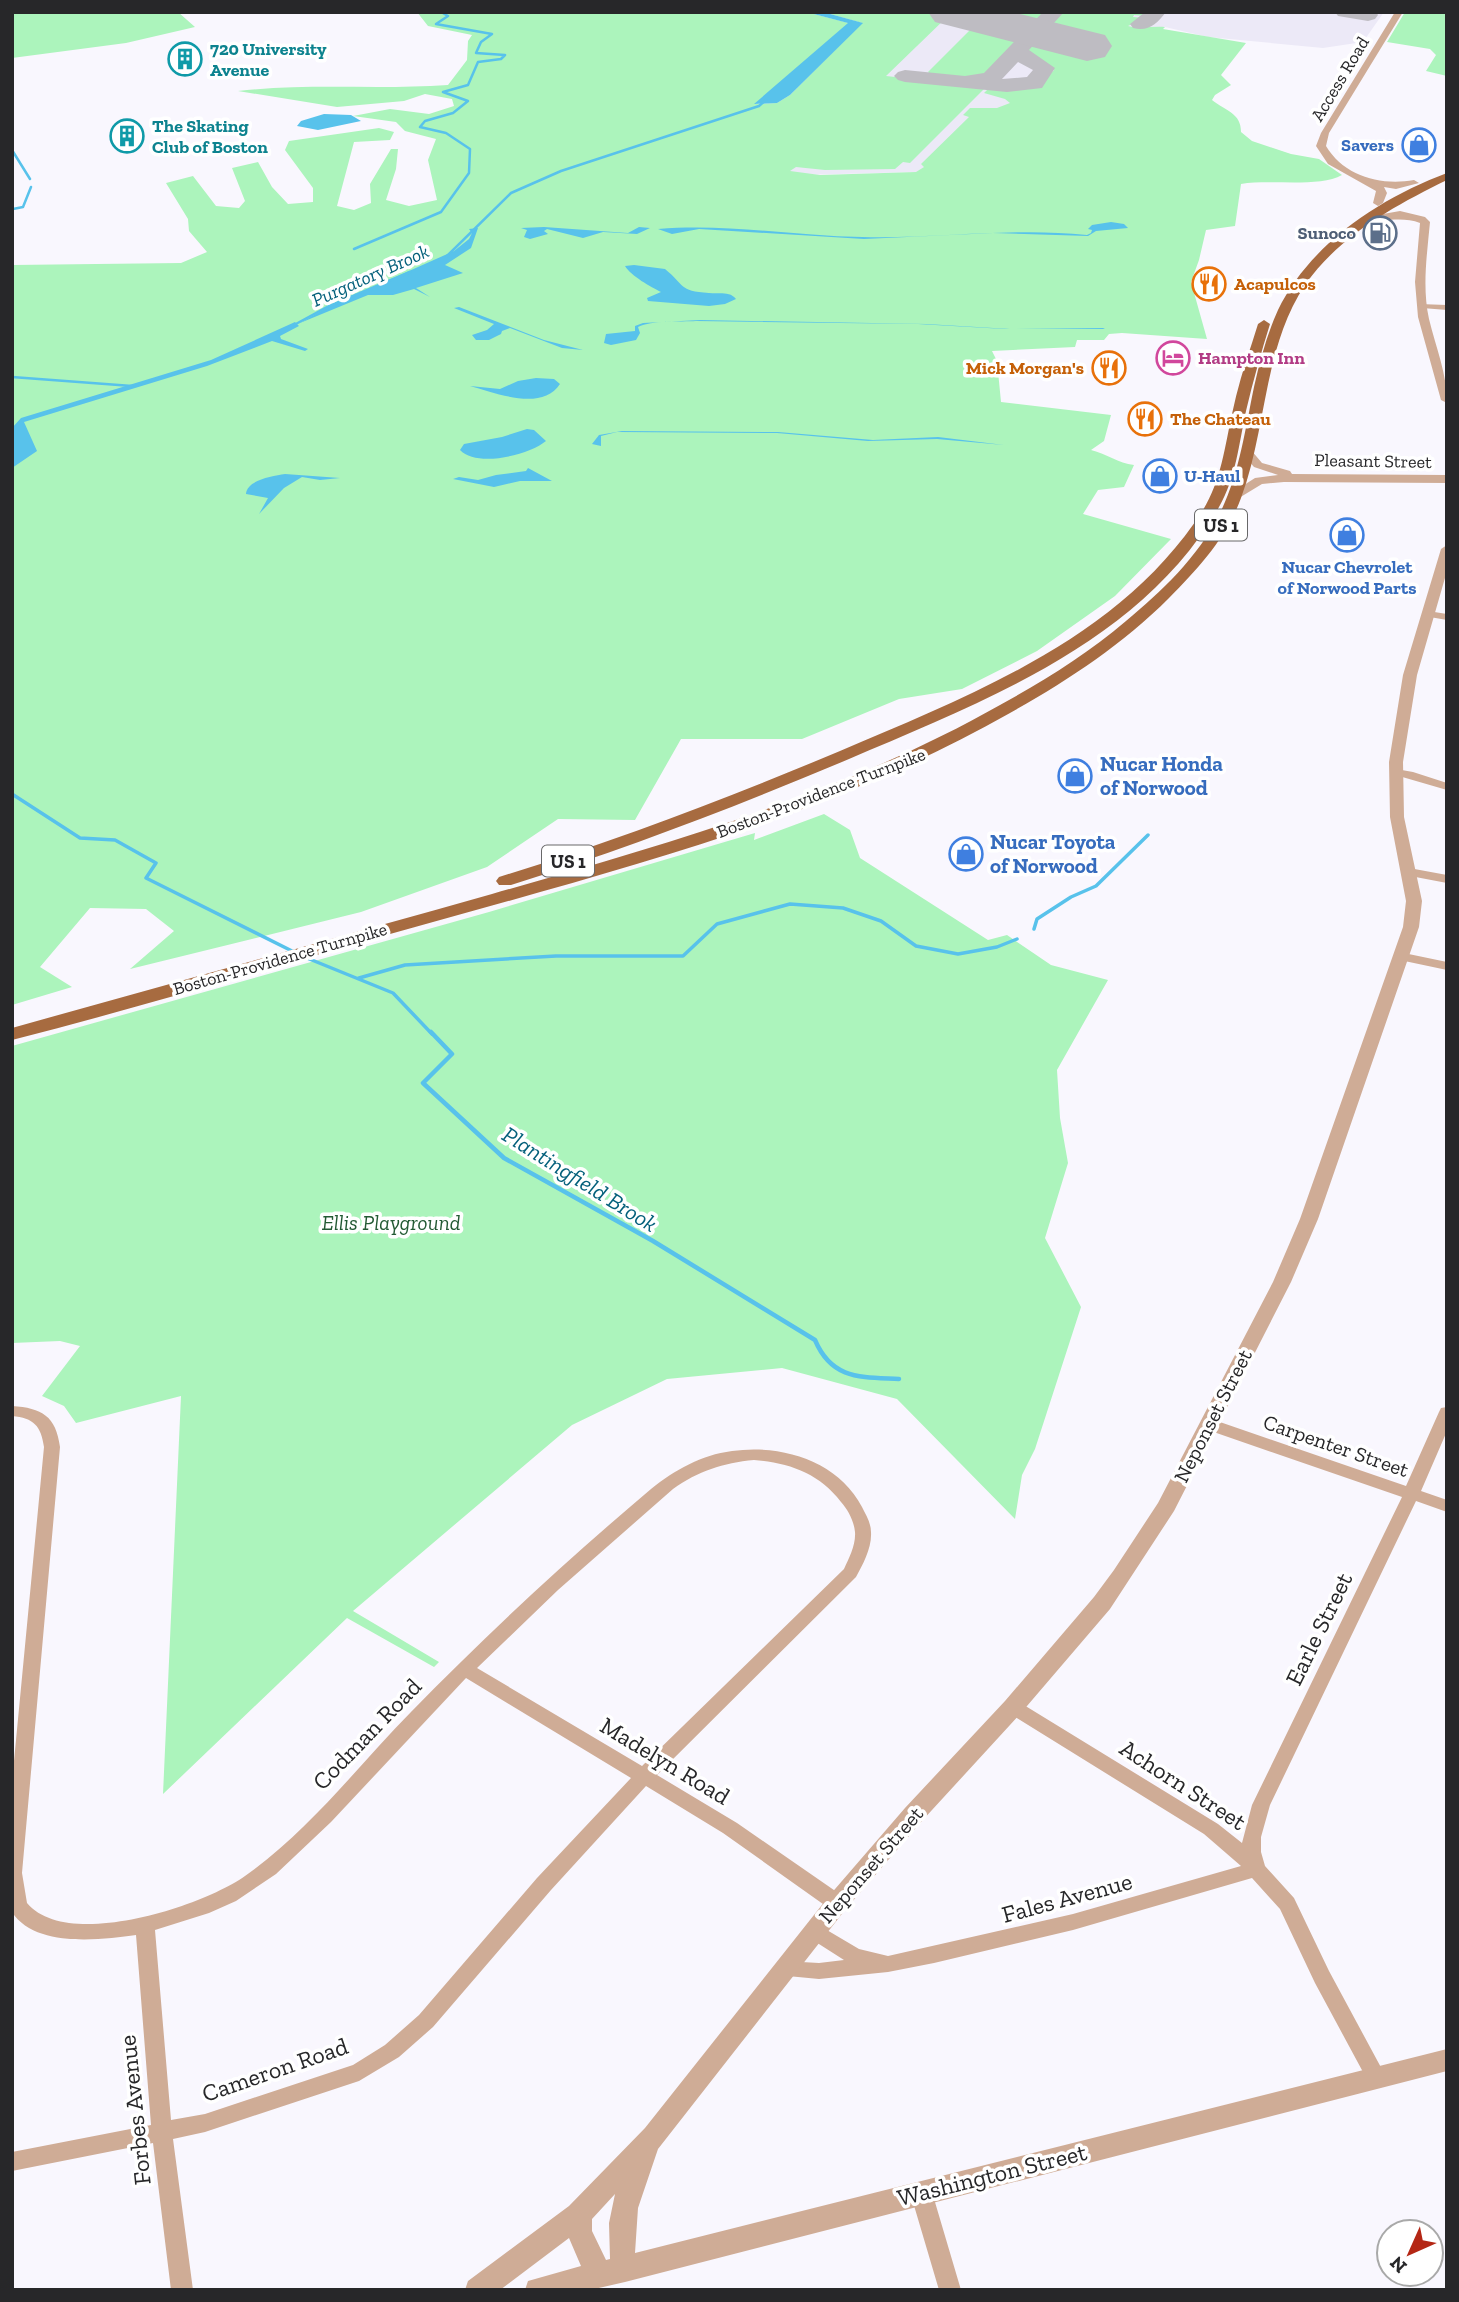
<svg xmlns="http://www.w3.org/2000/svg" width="1459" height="2302" font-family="'Zilla Slab',serif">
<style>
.built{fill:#ece9f7}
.green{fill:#acf4bc}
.water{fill:#58c2eb}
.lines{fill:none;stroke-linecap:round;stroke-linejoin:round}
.stream-far2{stroke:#58c2eb;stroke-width:2.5}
.stream-far1{stroke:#58c2eb;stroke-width:3.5}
.stream{stroke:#58c2eb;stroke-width:4.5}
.taxiway{fill:#bebcc2;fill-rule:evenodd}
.runway{fill:#bebcc2;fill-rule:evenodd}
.minor{fill:#cfac96;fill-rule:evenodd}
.tertiary{fill:#cfac96;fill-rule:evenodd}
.primary{fill:#a76b40;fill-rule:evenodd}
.labels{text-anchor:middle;stroke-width:7;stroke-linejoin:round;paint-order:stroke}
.far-culture-label{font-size:18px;font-weight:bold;fill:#0d838f;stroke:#fff;text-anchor:start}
.far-street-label{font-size:18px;fill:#272729;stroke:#fff}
.far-shop-label{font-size:18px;font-weight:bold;fill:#366cbe;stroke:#fff;text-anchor:end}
.far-service-label{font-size:18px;font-weight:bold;fill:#4e5e75;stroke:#fff;text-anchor:end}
.far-food-label{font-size:18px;font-weight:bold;fill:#c56008;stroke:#fff;text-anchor:start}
.far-hotel-label{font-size:18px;font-weight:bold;fill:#b23c85;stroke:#fff;text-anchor:start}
.far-water-label{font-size:19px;font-style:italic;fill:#04607b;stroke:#fff}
.shield{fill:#fff;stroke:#686869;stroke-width:2}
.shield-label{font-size:19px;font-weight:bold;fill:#272729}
.shop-label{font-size:21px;font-weight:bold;fill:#366cbe;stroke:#fff;text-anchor:start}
.park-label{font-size:21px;font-style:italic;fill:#235a34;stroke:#fff}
.street-label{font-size:21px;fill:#272729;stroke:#fff}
.water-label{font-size:23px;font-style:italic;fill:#04607b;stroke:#fff}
.near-street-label{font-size:24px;fill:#272729;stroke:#fff}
</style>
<rect width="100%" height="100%" fill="#f9f7fe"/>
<!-- built -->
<path class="built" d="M823,12H1384L1363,42L1323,48L1208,37L1165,27L1064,73L917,172L558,181L790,95L862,23Z"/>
<!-- green -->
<path class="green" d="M12,12H178L195,27L126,43L12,58Z
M417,12H806L849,23L755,104L777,103L790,95L862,23L823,12H933L948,16L886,76L986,87L910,163L903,162L895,169L825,170L796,167L790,171L820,175L916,172L924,167L921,164L969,117L963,115L970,108H997L1010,103L1005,99L984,93L990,87C1019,90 1033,92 1054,70L1026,54L1024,51C1039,34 1058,47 1077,48C1082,49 1088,46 1093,44L1046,30L1060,12H1150L1146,16L1134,15L1133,17L1145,18L1128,26C1140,29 1152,26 1165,27L1163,29L1246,43L1221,75L1231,85L1215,95L1212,100C1226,111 1241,113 1241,132L1252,141L1291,154L1319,159L1342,175C1319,188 1270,179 1241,184L1235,226L1206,230L1199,260L1191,282L1207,339L1122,333L1109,334L1104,340H1077L1075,347L992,351L997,361L1001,402L1111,415L1104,441L1091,450C1107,454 1118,463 1134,465L1124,487L1098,490L1083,514L1171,539L1115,596L1037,651L962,689L899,699L802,739H681L635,820L558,819L487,867L361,912L130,969L174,931L146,909L90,908L40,967L72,987L12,1005V265L181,263L207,252L189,231L188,219L166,183L193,176L216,206L239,208L245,201L232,168L258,162L272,187L288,204L313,202V188L285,150L289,141L379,128L394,132L390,140L354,142L337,206L354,210L371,203L370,184L391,149H398L396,169L386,200L409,206L437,200L428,160L436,139L405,131L396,122L353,116L390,109L429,114L454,106L452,99L425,94L404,101L337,107L238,91C308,83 378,90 448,85L467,60L468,41L472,35L428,26Z
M988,12H1049C1030,31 1008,22 984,16Z
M1405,12H1447V76L1426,71L1436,55L1430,49L1387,42Z
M977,23L1017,33L1024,38L987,76C971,83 946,81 930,74L928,72Z
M824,814L850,830L860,858L988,940L1007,935L1051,965L1108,980L1057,1070L1060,1118L1068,1163L1045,1238L1081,1307L1035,1449L1022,1475L1015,1519L897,1399L782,1368L667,1379L572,1425L353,1611L439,1662L434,1667L347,1618L163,1794L181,1396L76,1423L64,1406L42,1396L80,1346L60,1341L12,1343V1046L489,912L755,833L754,840Z"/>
<!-- water -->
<path class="water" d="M806,12H823L863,23L790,95L777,103L754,104L848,23Z
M324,114L351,115L361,121L318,130L297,126L301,121Z
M1111,222L1124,224L1128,228L1096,231L1088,236L993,233L864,239L699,229L672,234L658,229C726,223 795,236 862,237C937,239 1012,227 1087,235L1091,233L1092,230L1088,229L1092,225Z
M544,227L628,233L639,227L650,228L637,234L603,232L583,238L547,229L544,231L548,234L530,239L524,237L527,230L521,228Z
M478,228L471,248L445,265L463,273L416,288L430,297L414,289L393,295H368L300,323L328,307L454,251L469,239L472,233L469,229Z
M634,265L665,269C685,285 678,291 709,293C720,294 730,291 736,299L725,304L709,306L648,301L647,298L661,292C651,287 631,276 625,266Z
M459,307L544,340L583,350L562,348L510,328L502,331L501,334L489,340H476L472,335L487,330L494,324L454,308Z
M700,320L926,324L1010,329L1103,328L1105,329H1005L918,324L696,321C680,322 652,320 638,327L640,333L636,340L611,345L604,343L606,334L635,331V326L643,323Z
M295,322L299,326L280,336L281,339L308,349L305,351L272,341L207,366L24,422L37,451L12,468V428L21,418L211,360Z
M536,378L554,379L560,384C542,412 496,393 470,386L500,389L518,381Z
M527,429L534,430L546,441C529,455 477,468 460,450L464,444L502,437Z
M622,431L778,432L873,440L938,437L1004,445L937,439L868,441L777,433L617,432L601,436V446L592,444L599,435Z
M528,468L552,481H520L494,487L453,479L459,477L478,480L496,475L526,471Z
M285,474L340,478L320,480L302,477L284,488L259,514L268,498L246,494C247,480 272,476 285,474Z"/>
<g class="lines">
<!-- stream-far2 -->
<path class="stream-far2" d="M12,150L30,179
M13,209L23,207L31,187
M354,249L441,212L469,173L470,149L446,133L420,127L425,121L453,113L468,101L443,92L468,85L478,62L501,59L505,55L476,53L481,42L492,34L436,24L448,16L441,12
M447,256L511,193L561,171L759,106L766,100
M294,325L327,307L410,272
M12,377L132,386"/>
<!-- stream-far1 -->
<path class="stream-far1" d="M12,794L80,838L115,840L156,863L146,878L294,952
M1034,929L1037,919L1071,897L1096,886L1148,835
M302,956L393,993L432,1034
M359,978L405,965L556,956H683L717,924L790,904L843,908L881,921L916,946L958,954L997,947L1017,939"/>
<!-- stream -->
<path class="stream" d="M431,1032L452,1054L423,1083L504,1158L653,1241L815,1340C832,1380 861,1377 899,1379"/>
<!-- taxiway -->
<path class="taxiway" d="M1043,12H1064L1029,50L1055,68L1042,88L1007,92L905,82L898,80L894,76L898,72L905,70L965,76L984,73ZM1018,62L1033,70L1027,77L1002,79Z
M1145,12H1166C1157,24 1148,32 1133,28L1130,24Z
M1335,12H1376L1378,15L1375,19L1368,21L1338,16Z"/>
<!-- runway -->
<path class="runway" d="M928,12H1012L1105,35L1112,46L1105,57L1087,61L935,22Z"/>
<!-- minor -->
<path class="minor" d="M1419,304L1447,305V310L1422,308H1419Z
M1428,611L1447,614V620L1424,616L1423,614Z
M1396,769L1413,772L1447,783V790L1392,774L1390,772Z
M1409,868L1447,875V883L1405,875L1403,872L1405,869Z
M1399,952L1447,962V970L1395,959L1393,956Z
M12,1406C42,1408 56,1416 60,1447L22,1873L27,1903C67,1951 203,1906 245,1876C309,1831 357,1767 411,1712C487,1634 567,1560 651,1489C675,1470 701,1455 732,1451C782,1444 838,1461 862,1507C866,1515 871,1523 871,1532C872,1548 863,1564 856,1577L657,1775L737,1823L844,1897L847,1903L844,1909L837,1911L830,1909L723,1833L646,1786L551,1890L433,2027L399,2057L359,2081L205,2132L173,2139L193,2290H171L153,2143L12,2171V2152L151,2125L136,1935C100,1940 35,1948 12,1912V1782L44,1447C41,1426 34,1418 12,1416ZM754,1460C789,1463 819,1473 841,1502C848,1510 854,1521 855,1532C856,1545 849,1558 844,1569L642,1766L477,1668L558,1590L673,1489C698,1471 723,1463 754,1460ZM466,1678L631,1778L537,1878L419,2015L385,2045L353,2065L205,2114L171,2120L155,1930L209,1913L236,1901L276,1874L331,1822Z
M1447,1407V1431L1421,1491L1447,1500V1512L1416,1501L1270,1805L1261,1837V1852L1265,1866L1294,1898L1329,1971L1384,2073L1387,2079L1384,2085L1377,2088L1370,2085L1315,1983L1280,1909L1252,1878L1073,1930L934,1963L888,1972L819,1979L777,1975L774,1969L777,1963L784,1961L819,1963L844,1960L808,1937L805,1931L808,1925L815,1923L859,1949L888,1956L1073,1914L1241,1866L1204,1834L1007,1712L1004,1707L1007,1702L1013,1700L1019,1702L1218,1824L1242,1843L1252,1805L1402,1497L1205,1429L1203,1425L1205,1421H1217L1406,1486L1439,1412L1441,1408Z
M921,2182L928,2185L932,2192L961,2290H939L910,2192L914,2185Z"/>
<!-- tertiary -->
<path class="tertiary" d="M1395,12H1403L1329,133L1326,146C1344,176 1380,186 1414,180L1419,183L1396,189L1384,187L1387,193L1383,203L1378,206L1373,203L1376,191L1328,164L1316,146L1321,133Z
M1400,211L1425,217L1430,222C1427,254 1422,288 1429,319C1436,348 1447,373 1447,403L1441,400L1418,317L1415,282L1420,223C1402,215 1378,224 1366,217Z
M1243,450H1251L1262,463L1290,471L1292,474L1447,475V483L1284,482L1262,484L1234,501L1228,497L1230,494L1255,478L1278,475L1254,467L1241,452Z
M1447,545V571L1417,675L1403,762L1404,817L1422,901L1419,927L1318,1219L1291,1282L1174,1511L1110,1609L1021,1713L921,1822L845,1910L658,2149L638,2208L635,2253L1447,2049V2071L625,2282L590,2290H525L528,2281L581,2266L569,2238L500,2290H465L468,2281L569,2206L645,2128L829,1896L905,1808L1005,1701L1094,1597L1114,1570L1158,1503L1273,1282L1300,1219L1403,927L1406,901L1390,817L1389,762L1403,675L1441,549ZM615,2194L609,2223L610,2259L606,2260L592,2231V2219Z"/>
<!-- primary -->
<path class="primary" d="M1447,173V180C1394,206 1339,236 1305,285C1263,348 1267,429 1241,498C1227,537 1198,569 1169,598C1122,645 1067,681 1010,713C831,815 630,867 433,922C293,961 153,1004 12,1040V1028C172,983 333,939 492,894C666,844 841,795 1000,705C1044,681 1087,654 1126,621C1161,592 1198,557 1219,515C1239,476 1245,430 1254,387C1260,361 1267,334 1278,310C1310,244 1380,198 1447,173Z
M1264,320L1270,324C1261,353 1253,381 1246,411C1239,443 1236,478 1219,507C1141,642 985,701 849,759C738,806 626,849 511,885H499L496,881L499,877C615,841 728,798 840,751C974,694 1122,637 1203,510C1221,481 1225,446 1232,414C1237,390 1244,366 1252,343L1258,324Z"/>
</g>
<!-- icons -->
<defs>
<symbol id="building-ring" viewBox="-11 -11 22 22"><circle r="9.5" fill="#fff" stroke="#0f9aa8" stroke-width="1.5"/><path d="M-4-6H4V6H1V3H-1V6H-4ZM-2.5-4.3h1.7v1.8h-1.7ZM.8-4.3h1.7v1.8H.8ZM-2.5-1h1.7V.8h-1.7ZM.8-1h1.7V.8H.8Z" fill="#0f9aa8"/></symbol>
<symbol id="shop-ring" viewBox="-11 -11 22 22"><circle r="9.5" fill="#fff" stroke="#3f7fe0" stroke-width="1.5"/><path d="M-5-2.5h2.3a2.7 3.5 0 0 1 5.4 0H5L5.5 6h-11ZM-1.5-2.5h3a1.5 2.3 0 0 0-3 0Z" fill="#3f7fe0"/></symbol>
<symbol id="fuel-ring" viewBox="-11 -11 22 22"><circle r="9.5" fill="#fff" stroke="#5c6f8a" stroke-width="1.5"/><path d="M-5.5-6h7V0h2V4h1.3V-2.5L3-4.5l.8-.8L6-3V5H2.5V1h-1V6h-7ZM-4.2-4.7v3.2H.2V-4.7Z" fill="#5c6f8a"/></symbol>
<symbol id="restaurant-ring" viewBox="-11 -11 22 22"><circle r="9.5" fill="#fff" stroke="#e8710a" stroke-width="1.5"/><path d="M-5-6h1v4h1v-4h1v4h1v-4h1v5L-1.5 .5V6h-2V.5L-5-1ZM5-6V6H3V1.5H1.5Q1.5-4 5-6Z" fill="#e8710a"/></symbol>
<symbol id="hotel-ring" viewBox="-11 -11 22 22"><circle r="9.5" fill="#fff" stroke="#d1479c" stroke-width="1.5"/><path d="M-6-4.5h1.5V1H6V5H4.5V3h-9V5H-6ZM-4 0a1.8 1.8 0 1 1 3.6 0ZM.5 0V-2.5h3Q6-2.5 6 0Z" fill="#d1479c"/></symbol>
</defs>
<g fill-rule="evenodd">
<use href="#building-ring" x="166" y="40" width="38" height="38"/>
<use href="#building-ring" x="108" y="117" width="38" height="38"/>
<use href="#shop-ring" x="1400" y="126" width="38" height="38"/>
<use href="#fuel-ring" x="1361" y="214" width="38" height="38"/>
<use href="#restaurant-ring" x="1190" y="265" width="38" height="38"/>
<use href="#hotel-ring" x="1154" y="339" width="38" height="38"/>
<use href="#restaurant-ring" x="1090" y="349" width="38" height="38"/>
<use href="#restaurant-ring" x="1126" y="400" width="38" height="38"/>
<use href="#shop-ring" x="1141" y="457" width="38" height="38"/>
<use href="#shop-ring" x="1328" y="516" width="38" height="38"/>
<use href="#shop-ring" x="1056" y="757" width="38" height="38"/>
<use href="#shop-ring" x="947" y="835" width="38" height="38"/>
</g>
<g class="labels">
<!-- far-culture labels -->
<g class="far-culture-label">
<text x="210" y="55">720 University<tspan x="210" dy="21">Avenue</tspan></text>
<text x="152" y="132">The Skating<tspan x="152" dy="21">Club of Boston</tspan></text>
</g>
<!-- far-street labels -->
<g class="far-street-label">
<text transform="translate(1340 79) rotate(-59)" y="6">Access Road</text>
<text transform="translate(1373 461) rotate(1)" y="6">Pleasant Street</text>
<text transform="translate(821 793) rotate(-21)" y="6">Boston-Providence Turnpike</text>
<text transform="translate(280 959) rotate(-16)" y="6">Boston-Providence Turnpike</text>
</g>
<!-- far-shop labels -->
<g class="far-shop-label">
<text x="1394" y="151">Savers</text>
<text x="1184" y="482" text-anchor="start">U-Haul</text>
<text x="1347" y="573" text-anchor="middle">Nucar Chevrolet<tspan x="1347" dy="21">of Norwood Parts</tspan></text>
</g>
<!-- far-service labels -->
<g class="far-service-label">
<text x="1356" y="239">Sunoco</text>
</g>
<!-- far-food labels -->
<g class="far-food-label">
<text x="1234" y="290">Acapulcos</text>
<text x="1084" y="374" text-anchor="end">Mick Morgan's</text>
<text x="1170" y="425">The Chateau</text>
</g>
<!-- far-hotel labels -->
<g class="far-hotel-label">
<text x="1198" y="364">Hampton Inn</text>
</g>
<!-- far-water labels -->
<g class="far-water-label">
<text transform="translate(370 275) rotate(-24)" y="7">Purgatory Brook</text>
</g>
<!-- shield labels -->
<g class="shield">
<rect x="1195" y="509.5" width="52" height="31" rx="5"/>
<rect x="542" y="845.5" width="52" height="31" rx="5"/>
</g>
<g class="shield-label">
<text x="1221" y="532">US 1</text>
<text x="568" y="868">US 1</text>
</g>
<!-- shop labels -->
<g class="shop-label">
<text x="1100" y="771">Nucar Honda<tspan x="1100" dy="24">of Norwood</tspan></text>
<text x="990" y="849">Nucar Toyota<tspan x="990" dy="24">of Norwood</tspan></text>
</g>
<!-- park labels -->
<g class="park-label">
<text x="391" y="1230">Ellis Playground</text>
</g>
<!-- street labels -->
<g class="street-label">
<text transform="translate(1213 1416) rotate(-63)" y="7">Neponset Street</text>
<text transform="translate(1336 1446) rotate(19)" y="7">Carpenter Street</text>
<text transform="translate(871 1865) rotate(-49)" y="7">Neponset Street</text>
</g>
<!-- water labels -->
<g class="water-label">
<text transform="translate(580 1179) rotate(32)" y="8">Plantingfield Brook</text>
</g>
<!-- near-street labels -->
<g class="near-street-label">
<text transform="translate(1319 1629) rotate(-64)" y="8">Earle Street</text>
<text transform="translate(367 1734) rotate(-46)" y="8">Codman Road</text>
<text transform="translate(665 1761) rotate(31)" y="8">Madelyn Road</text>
<text transform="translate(1183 1785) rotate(33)" y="8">Achorn Street</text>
<text transform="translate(1067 1898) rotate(-15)" y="8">Fales Avenue</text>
<text transform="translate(275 2070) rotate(-19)" y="8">Cameron Road</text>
<text transform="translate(135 2110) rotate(-96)" y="8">Forbes Avenue</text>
<text transform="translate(992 2175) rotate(-14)" y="8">Washington Street</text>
</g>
</g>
<!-- border -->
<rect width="1459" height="2302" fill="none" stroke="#272729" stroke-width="28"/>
<!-- north arrow -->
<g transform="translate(1410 2253) rotate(225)"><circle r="33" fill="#ffffff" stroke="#a9a9a9" stroke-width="2"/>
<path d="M0-5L12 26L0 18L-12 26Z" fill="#b42715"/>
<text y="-10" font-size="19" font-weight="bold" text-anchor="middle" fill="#272729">N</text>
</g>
</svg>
